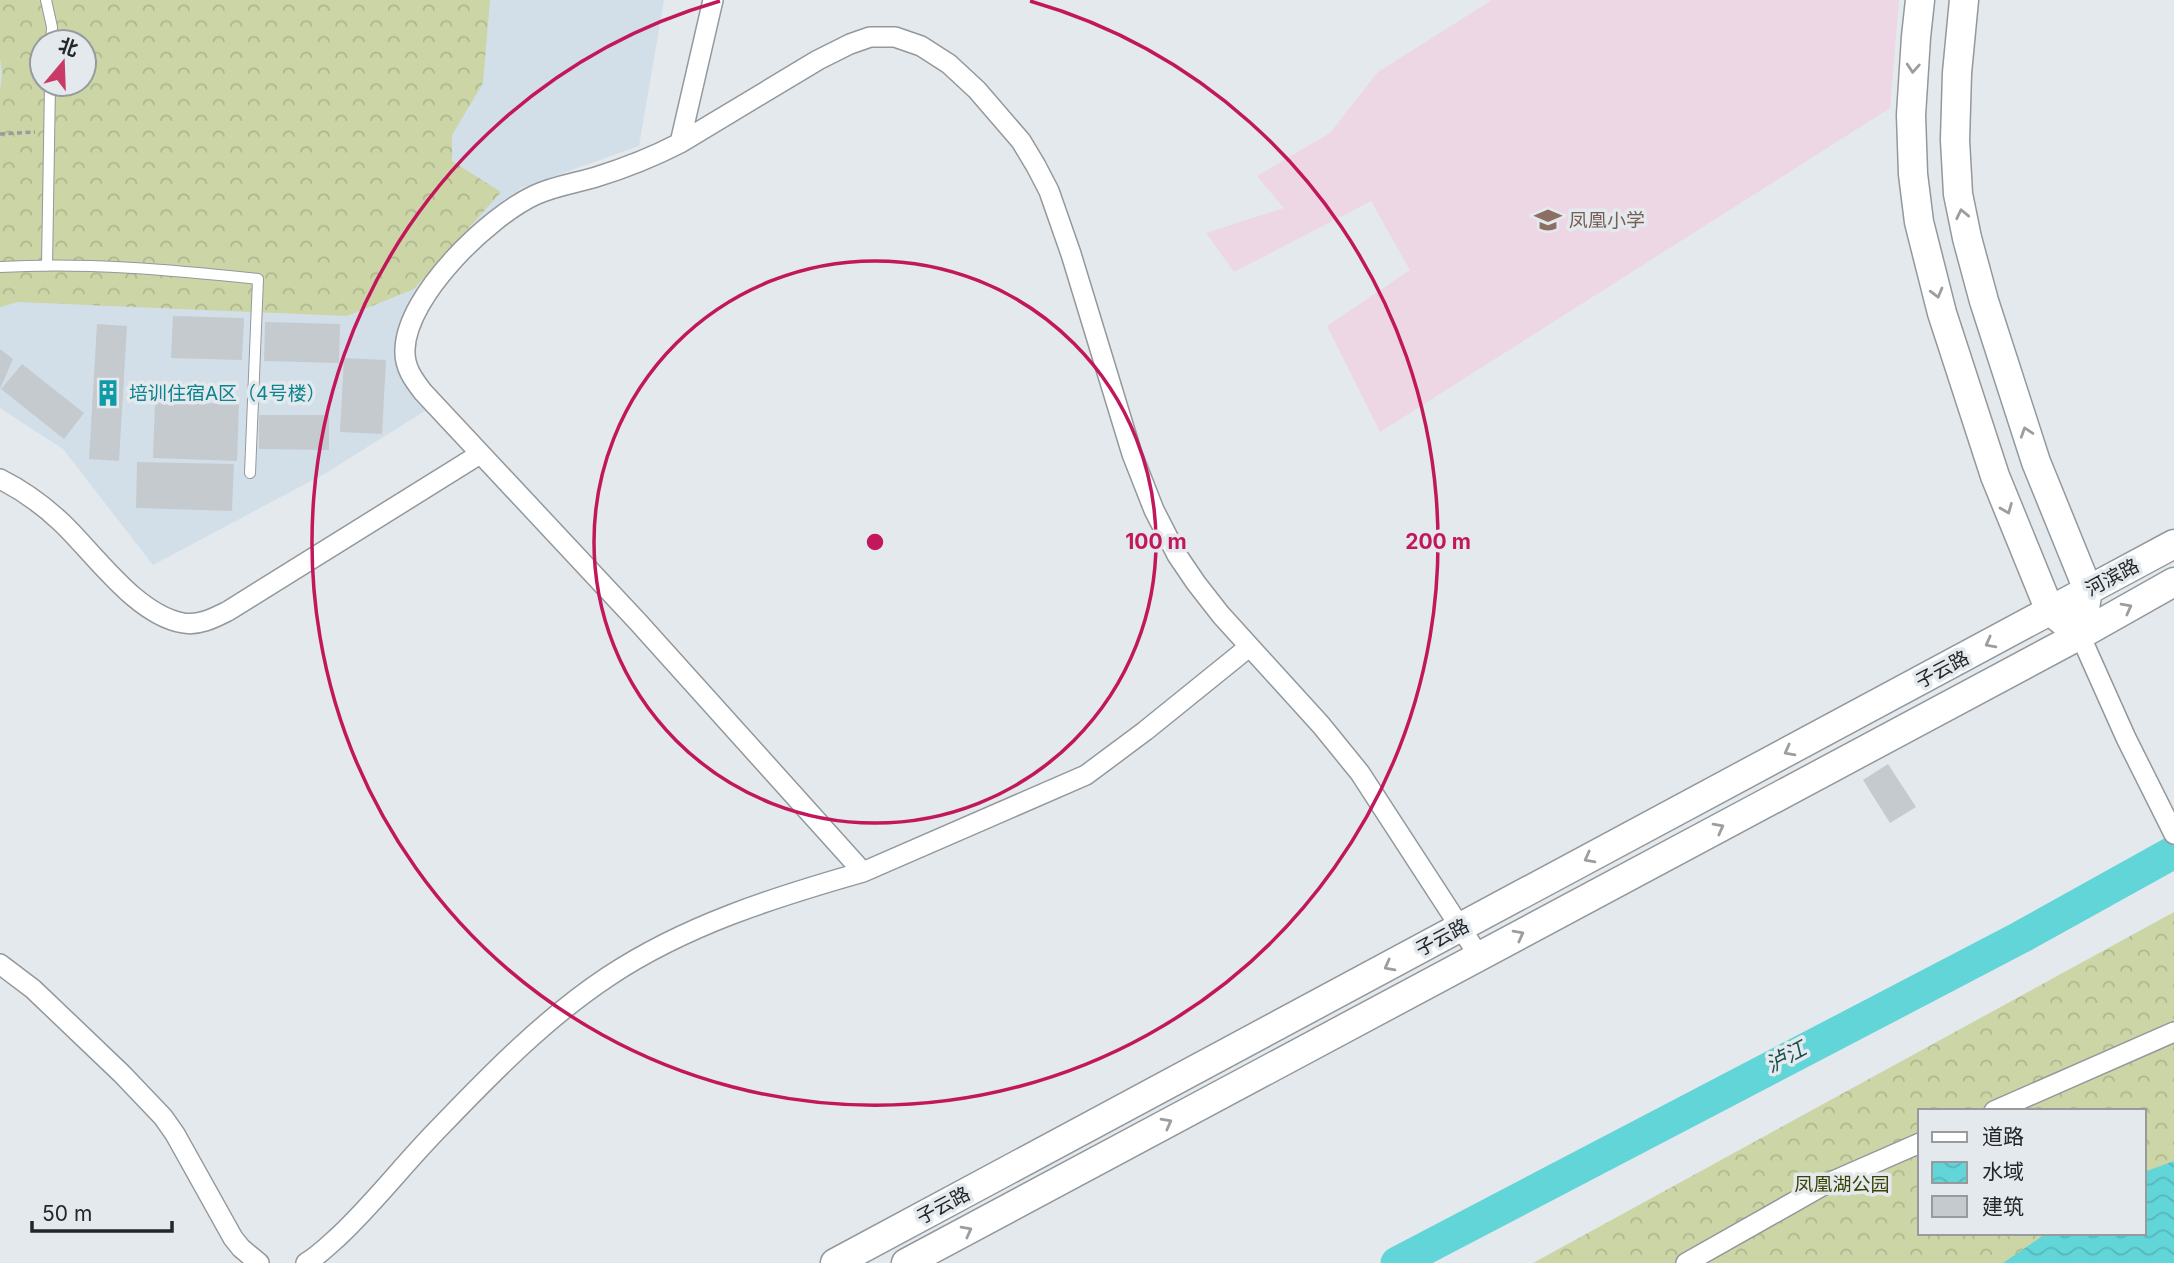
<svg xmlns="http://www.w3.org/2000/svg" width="2174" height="1263" font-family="Inter,'Noto Sans SC',sans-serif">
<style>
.built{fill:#d3dfe8;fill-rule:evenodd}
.education{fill:#edd7e4}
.forest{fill:url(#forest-crowns);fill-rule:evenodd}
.water{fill:url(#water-waves)}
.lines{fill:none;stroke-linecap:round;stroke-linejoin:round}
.river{stroke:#62d5d9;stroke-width:33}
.building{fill:#c5cace}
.service-casing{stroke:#93989c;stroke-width:12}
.minor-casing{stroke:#93989c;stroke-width:22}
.secondary-casing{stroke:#93989c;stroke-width:31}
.path{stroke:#979c9f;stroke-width:3.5;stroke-dasharray:5 3.5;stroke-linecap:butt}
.service{stroke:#fff;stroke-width:10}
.minor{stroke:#fff;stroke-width:19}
.secondary{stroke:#fff;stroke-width:28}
.oneway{stroke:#9c9d9e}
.ring{fill:none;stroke:#c2185b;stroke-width:3.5}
.labels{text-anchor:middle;stroke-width:7;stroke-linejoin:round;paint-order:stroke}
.education-label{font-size:19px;fill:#785e54;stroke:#e3e9ed;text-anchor:start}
.culture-label{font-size:19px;fill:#0d838f;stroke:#e3e9ed;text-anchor:start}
.street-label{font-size:19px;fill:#242628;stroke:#e3e9ed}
.park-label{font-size:19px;fill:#3a4102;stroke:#e3e9ed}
.water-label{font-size:21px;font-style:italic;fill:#1a4d4e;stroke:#e3e9ed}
.centre{fill:#c2185b;stroke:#e3e9ed;stroke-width:3.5}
.ring-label{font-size:21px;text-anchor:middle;font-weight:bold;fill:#c2185b;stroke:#e3e9ed;stroke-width:7;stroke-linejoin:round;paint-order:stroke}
</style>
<defs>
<pattern id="forest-crowns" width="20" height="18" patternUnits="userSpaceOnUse" patternTransform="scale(1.75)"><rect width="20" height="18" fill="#ccd5a5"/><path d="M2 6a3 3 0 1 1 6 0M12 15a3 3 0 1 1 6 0" fill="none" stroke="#afb78e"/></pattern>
<pattern id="water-waves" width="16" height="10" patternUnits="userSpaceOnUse" patternTransform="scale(1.75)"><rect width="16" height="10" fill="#62d5d9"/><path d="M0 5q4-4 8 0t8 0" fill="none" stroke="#55b7ba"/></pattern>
</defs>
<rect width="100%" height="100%" fill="#e3e9ed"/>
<!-- built -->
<path class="built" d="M0,0H664L639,146L521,188L496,208L451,253L399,340L428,409L326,473L153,565L63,449L0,408ZM42,42H84V84H42Z"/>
<!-- education -->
<path class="education" d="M1492,0H1899L1890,108L1380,432L1327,326L1410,270L1371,201L1234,272L1206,233L1284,208L1257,176L1330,133L1378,72Z"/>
<!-- forest -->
<path class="forest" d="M0,0H490L483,83L452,135V161L501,192L414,289L347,316L18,302L0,307V91L2,74L0,58ZM42,42H84V84H42Z
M2174,912V1263H1533ZM1920,1111H2144V1233H1920Z"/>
<!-- water -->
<path class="water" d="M2174,1161V1263H2003L2047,1233H2144V1172Z"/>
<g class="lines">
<!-- river -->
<path class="river" d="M1397,1263L2021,937L2174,852"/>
</g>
<!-- building -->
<path class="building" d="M173,316L244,318L242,360L171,358Z
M265,322L340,324L339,363L264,361Z
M97,324L127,326L119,461L89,459Z
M0,349L13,359L0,389Z
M344,358L386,360L382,434L340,432Z
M22,364L84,413L64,439L1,389Z
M155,402L239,404L237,461L153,458Z
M259,415H329V450L259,449Z
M137,462L234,464L232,511L136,508Z
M1888,764L1916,807L1890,823L1863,780Z"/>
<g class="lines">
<defs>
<path id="service" d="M46,0L52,27L51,42
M47,266L50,84
M0,267C86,262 173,270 258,279L250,473"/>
<path id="minor" d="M713,0L680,143L818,60L850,44L870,37H895L921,46L949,64L977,90L1021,141L1036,166L1049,191L1071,254L1132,454L1154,510L1177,555L1196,583L1221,615L1321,725L1360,773L1479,956
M680,143C653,157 625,168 596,177C576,183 554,186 535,195C488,217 407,295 405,349C404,367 413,379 423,392L638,622L863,872L1086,775L1145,731L1249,647
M0,479C22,490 43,505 61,522C94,553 136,615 183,623C199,626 214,618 228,611L480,454
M2080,635L2126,738L2174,834
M0,964L33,989L122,1074L163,1117L175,1134L233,1238L241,1248L259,1263
M1994,1111L2174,1032
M306,1263C318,1256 328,1246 339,1236C376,1201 407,1160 443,1124C494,1071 547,1017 609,976C686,925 775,897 863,872
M1686,1263L1824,1185L1920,1143"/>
<path id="secondary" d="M1920,0L1916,37L1911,115L1913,174L1919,222L1942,313L1995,476L2050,611L2064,622
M1964,0L1957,73L1955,140L1958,194L1967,238L1984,301L2036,462L2088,590L2085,608
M835,1263L2174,544
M906,1263L2080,635L2174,582"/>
</defs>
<!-- service casing -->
<use href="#service" class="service-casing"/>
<!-- minor casing -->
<use href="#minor" class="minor-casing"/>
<!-- secondary casing -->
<use href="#secondary" class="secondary-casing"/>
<!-- path -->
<path class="path" d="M0,134L35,132"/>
<!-- service -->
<use href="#service" class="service"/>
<!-- minor -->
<use href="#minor" class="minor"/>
<!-- secondary -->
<use href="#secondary" class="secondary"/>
</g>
<!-- one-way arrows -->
<defs><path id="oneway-chevron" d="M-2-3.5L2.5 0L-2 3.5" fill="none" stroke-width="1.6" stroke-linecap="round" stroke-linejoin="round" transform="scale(1.75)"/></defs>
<g class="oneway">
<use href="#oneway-chevron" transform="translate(1913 68) rotate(94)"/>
<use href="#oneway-chevron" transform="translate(1962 214) rotate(-102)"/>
<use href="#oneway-chevron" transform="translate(1937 293) rotate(75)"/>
<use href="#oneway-chevron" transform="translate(2026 432) rotate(-108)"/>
<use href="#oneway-chevron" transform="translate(2007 509) rotate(68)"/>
<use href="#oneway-chevron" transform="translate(2127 608) rotate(-28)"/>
<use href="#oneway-chevron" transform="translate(1990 643) rotate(152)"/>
<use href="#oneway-chevron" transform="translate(1789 751) rotate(152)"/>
<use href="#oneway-chevron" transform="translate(1719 828) rotate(-28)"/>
<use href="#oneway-chevron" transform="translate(1589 858) rotate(152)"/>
<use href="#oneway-chevron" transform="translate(1519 935) rotate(-28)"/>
<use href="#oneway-chevron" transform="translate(1389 966) rotate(152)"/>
<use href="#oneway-chevron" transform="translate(1167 1123) rotate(-28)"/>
<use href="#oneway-chevron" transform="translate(967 1231) rotate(-28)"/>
</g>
<!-- distance rings -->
<g class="ring">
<circle cx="875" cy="542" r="281"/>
<path d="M1030 1A563 563 0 1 1 720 1"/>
</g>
<!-- icons -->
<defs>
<symbol id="school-bare" viewBox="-9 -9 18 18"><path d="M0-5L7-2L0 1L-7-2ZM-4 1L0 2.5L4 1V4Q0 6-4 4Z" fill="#8d6e63" stroke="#e3e9ed" stroke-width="2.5" paint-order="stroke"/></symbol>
<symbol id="building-bare" viewBox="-9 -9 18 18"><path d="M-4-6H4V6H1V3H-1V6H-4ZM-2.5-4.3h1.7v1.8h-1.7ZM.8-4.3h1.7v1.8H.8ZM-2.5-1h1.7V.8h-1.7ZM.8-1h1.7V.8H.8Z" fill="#0f9aa8" stroke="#e3e9ed" stroke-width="2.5" paint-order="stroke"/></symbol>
</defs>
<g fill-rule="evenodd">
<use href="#school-bare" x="1529" y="201" width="38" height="38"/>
<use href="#building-bare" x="89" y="374" width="38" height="38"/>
</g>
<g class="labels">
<!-- education labels -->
<g class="education-label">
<text x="1569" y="227">凤凰小学</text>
</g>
<!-- culture labels -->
<g class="culture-label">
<text x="129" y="400">培训住宿A区（4号楼）</text>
</g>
<!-- street labels -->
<g class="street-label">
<text transform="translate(2112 577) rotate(-28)" y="7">河滨路</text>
<text transform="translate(1942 669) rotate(-28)" y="7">子云路</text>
<text transform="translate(1442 937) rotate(-28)" y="7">子云路</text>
<text transform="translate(943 1205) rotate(-28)" y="7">子云路</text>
</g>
<!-- park labels -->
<g class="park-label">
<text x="1842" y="1191">凤凰湖公园</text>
</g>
<!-- water labels -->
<g class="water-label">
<text transform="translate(1786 1057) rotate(-28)" y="7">泸江</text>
</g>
</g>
<circle cx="875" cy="542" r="10" class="centre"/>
<g class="ring-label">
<text x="1156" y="549">100 m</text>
<text x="1438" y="549">200 m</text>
</g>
<!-- legend -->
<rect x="1918" y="1109" width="228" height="126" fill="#e3e9ed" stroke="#979b9e" stroke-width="2"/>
<rect x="1932" y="1132" width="35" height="10" fill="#ffffff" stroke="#979b9e" stroke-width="2"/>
<text x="1982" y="1144" font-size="21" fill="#242628">道路</text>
<rect x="1932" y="1162" width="35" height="21" fill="url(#water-waves)" stroke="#979b9e" stroke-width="2"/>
<text x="1982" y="1179" font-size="21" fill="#242628">水域</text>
<rect x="1932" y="1196" width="35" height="21" fill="#c5cace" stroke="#979b9e" stroke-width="2"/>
<text x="1982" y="1214" font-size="21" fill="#242628">建筑</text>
<!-- north arrow -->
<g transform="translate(63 63) rotate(19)"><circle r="33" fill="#e3e9ed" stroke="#979b9e" stroke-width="2"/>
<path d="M0-5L12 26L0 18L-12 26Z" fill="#c93b66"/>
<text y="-10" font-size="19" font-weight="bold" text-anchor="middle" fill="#242628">北</text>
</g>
<!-- scale -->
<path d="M32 1221v10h140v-10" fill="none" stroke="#242628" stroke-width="3.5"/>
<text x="42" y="1221" font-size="21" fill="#242628" stroke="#e3e9ed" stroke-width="5" paint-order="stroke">50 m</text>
</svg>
